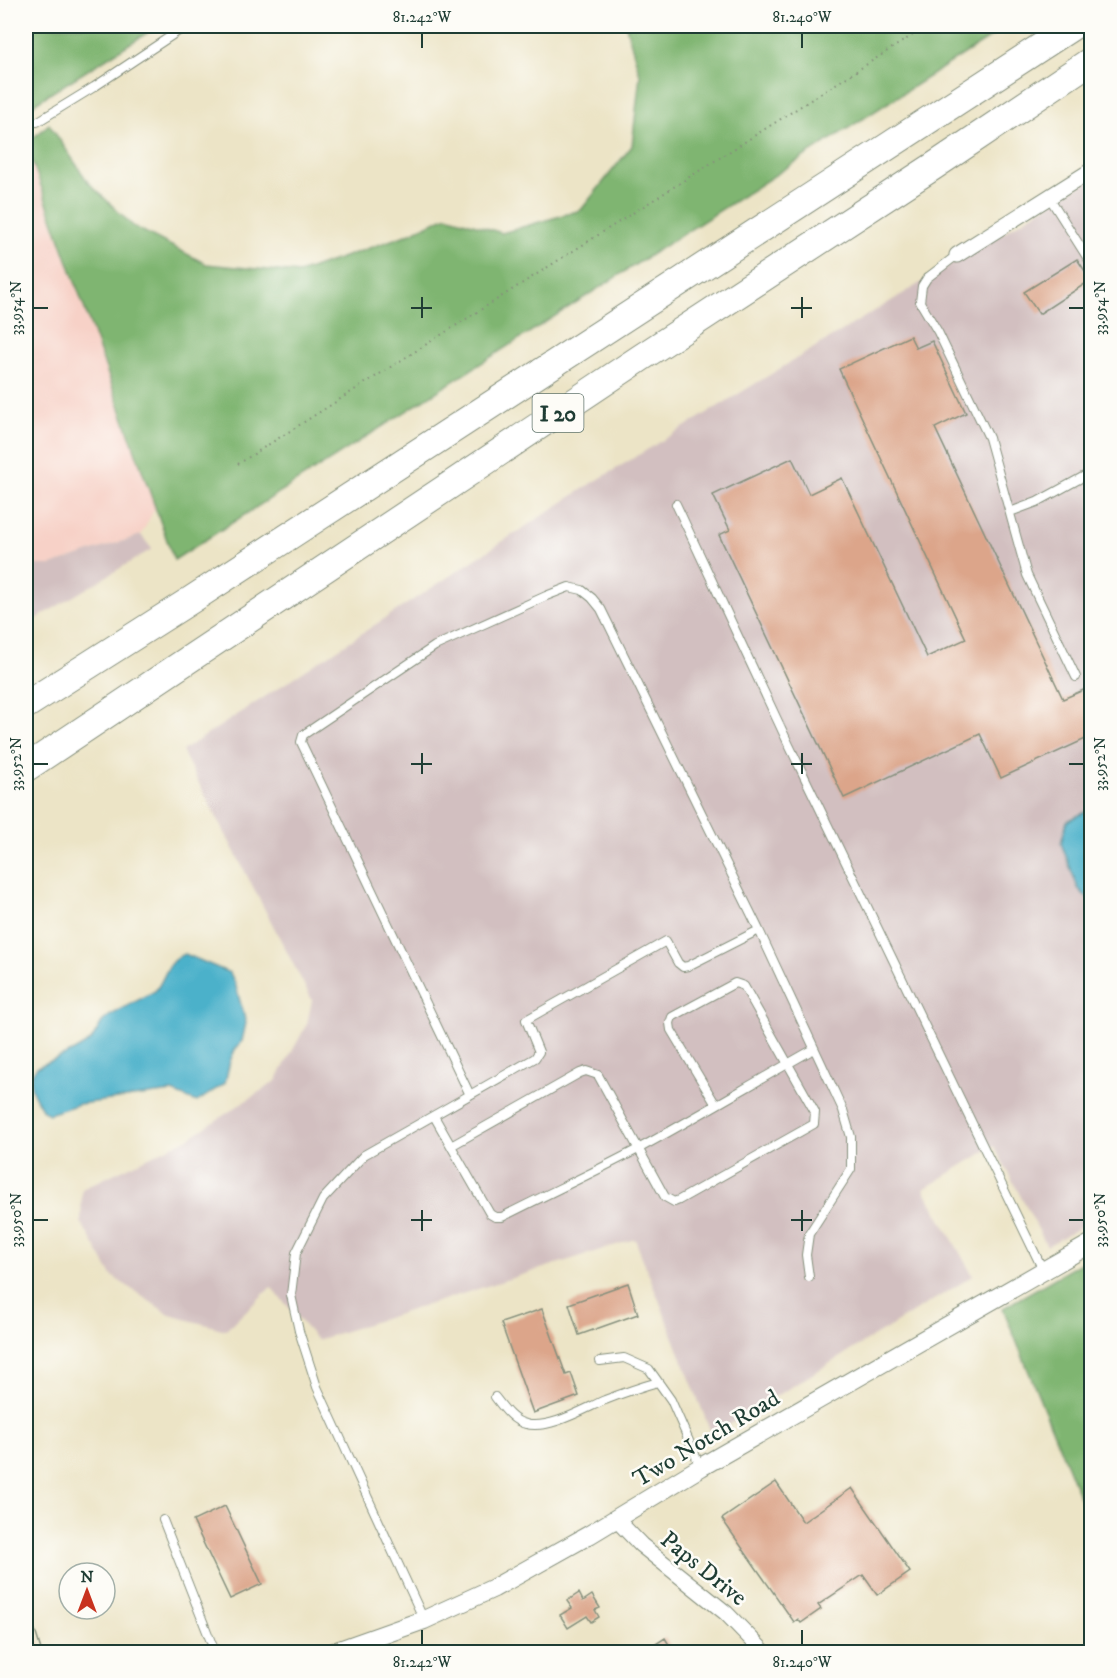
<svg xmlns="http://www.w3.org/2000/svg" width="1117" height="1678" font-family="'IM FELL DW Pica',serif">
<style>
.built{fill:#f7d1c7}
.industrial{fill:#d2bfc0}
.forest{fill:#7fb571;stroke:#4f7952;stroke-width:1.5}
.water{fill:#4bb1ca;stroke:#35777f;stroke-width:1.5}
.building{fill:#dca58a}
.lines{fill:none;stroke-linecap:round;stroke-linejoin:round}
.service-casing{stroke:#86907d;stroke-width:10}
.minor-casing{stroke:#86907d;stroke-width:17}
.tertiary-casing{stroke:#86907d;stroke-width:20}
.motorway-casing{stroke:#86907d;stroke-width:29}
.path{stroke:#86907d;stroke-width:2;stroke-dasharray:1.5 4.5;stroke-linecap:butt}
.service{stroke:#fff;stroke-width:8}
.minor{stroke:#fff;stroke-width:15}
.tertiary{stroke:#fff;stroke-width:18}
.motorway{stroke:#fff;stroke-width:27}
.ticks{fill:none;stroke:#1f3d34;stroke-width:2}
.labels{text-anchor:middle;stroke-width:5;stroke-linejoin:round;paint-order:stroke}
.shield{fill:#fdfcf7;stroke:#62766e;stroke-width:1.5}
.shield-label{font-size:22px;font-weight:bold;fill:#1f3d34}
.street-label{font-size:24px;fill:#1f3d34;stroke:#fdfcf7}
.neatline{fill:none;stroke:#1f3d34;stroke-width:2}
.ticks-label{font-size:15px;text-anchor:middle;fill:#1f3d34}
</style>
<rect width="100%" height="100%" fill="#fdfcf7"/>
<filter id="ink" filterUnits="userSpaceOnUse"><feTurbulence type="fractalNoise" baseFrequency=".0167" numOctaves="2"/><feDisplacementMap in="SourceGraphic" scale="12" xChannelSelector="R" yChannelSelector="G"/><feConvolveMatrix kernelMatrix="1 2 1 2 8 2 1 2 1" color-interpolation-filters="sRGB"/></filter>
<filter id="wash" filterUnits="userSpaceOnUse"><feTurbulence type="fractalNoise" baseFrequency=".008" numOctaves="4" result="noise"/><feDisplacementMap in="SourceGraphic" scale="24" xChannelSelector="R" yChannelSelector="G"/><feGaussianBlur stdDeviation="1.35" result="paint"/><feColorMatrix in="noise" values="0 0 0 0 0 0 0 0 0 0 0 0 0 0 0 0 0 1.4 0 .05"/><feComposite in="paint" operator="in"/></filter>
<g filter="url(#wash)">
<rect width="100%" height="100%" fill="#ece4c6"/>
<!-- built -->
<path class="built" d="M26,148L155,508L141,535L51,565H26Z"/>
<!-- industrial -->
<path class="industrial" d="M1091,179V1221L1047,1246L994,1146L924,1189L973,1276L712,1435L635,1239L317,1340L271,1287L226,1330L170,1315L112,1276L81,1222L82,1189L189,1138L276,1081L307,1024L312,1000L182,751L586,487Z
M141,535L152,549L26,625V565H51Z"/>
<!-- forest -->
<path class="forest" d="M26,26H158L26,109Z
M626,26H1008L174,560L26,144L49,124L88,182L133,226L206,264L299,273L406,235L447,216L502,233L581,210L632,146L640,75Z
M1091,1257V1525L1003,1308Z"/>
<!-- water -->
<path class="water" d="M1091,809V901L1089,900L1078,888L1061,843L1067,821Z
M185,954L230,973L235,983L246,1023L242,1041L235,1050L230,1061L225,1083L197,1102L172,1092L79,1104L49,1114L43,1111C35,1096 23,1082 37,1067L74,1051L91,1041L102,1022L109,1016L155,991C166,979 166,959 185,954Z"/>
<g id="blocks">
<!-- building -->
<path class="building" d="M1077,259L1091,280L1039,314L1024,292Z
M910,336L916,348L932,341L966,413L935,428L1063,699L1088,688L1092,696V736L1001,778L980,734L844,798L719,535L730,530L713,495L792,458L809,494L842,478L927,657L966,639L839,369Z
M628,1283L638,1314L579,1335L569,1304Z
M542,1309L566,1375L571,1373L579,1396L533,1413L501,1323Z
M776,1482L803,1522L852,1488L910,1572L877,1595L863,1575L818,1605L821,1609L801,1623L798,1619L794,1622L722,1519Z
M225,1506L262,1584L230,1599L193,1521Z
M579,1593L583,1601L592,1595L600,1608L595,1610L599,1617L591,1622L587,1616L568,1628L560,1615L572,1608L567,1601Z
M26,1608H28L42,1653H26Z
M665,1638L674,1653H642Z"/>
</g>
</g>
<g filter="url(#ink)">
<use href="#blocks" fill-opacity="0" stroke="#86907d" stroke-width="1.5"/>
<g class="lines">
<defs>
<path id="service" d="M26,121L37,122L94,87L186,26
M1049,197L1092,265
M957,255L927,278L922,286L920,302L938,332L989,438L1027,575L1076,677
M26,257V265
M676,504L789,745L1043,1270
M1010,512L1037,502L1092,472
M470,1095L301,742L303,735L435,646L546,596L569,587L582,590L592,598L601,609L759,930
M716,1105L671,1030L670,1023L672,1017L735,983L744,986L815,1112L814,1124L679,1200L674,1202L665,1197L598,1075L586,1071L580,1073L451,1146L490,1214L495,1217H502C547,1194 593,1173 638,1149C697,1117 755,1082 814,1049
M434,1116L451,1146
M600,1361L624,1358L649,1369L671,1400L700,1466
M495,1397C503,1407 512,1421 526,1424C549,1430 584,1409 605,1400C623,1393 640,1387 658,1382
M163,1520L215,1652
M424,1620L317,1387L299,1331L291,1295L296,1253L323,1199L364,1155L535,1058L539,1052L526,1020L666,941L678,963L683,967L688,966L759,930L843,1110L851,1137V1169L809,1234L806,1255L809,1277"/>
<path id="minor" d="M957,255L1092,170
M616,1519L641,1545L726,1613L764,1652"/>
<path id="tertiary" d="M334,1652L424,1620L494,1588L589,1535L701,1467L1092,1243"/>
<path id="motorway" d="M26,705L191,600L1073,26
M26,768L642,357L934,166L1092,60"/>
</defs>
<!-- service casing -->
<use href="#service" class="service-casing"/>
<!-- minor casing -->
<use href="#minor" class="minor-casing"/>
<!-- tertiary casing -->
<use href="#tertiary" class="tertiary-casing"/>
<!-- motorway casing -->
<use href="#motorway" class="motorway-casing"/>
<!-- path -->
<path class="path" d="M238,464L927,26"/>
<!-- service -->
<use href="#service" class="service"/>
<!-- minor -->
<use href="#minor" class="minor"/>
<!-- tertiary -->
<use href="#tertiary" class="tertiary"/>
<!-- motorway -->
<use href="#motorway" class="motorway"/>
</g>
</g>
<!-- ticks -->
<path class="ticks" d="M422,33V48M802,33V48M422,297V318M802,297V318M33,308H48M411,308H432M791,308H812M1069,308H1084M422,753V774M802,753V774M33,764H48M411,764H432M791,764H812M1069,764H1084M422,1210V1231M802,1210V1231M33,1220H48M411,1220H432M791,1220H812M1069,1220H1084M422,1630V1645M802,1630V1645"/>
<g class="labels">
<!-- shield labels -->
<rect class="shield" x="532.5" y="394" width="51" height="38" rx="4.5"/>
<g class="shield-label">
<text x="558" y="421">I 20</text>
</g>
<!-- street labels -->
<g class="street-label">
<text transform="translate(706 1438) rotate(-31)" y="8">Two Notch Road</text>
<text transform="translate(704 1568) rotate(39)" y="8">Paps Drive</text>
</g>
</g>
<!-- margin -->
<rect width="1117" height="1678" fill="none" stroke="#fdfcf7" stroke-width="66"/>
<!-- north arrow -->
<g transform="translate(87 1591)"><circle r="28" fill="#fdfcf7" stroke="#a4b0a9" stroke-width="1.5"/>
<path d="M0-4.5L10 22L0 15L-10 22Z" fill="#c8321e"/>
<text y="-9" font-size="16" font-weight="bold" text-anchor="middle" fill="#1f3d34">N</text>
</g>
<rect x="33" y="33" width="1051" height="1612" class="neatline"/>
<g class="ticks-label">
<text x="422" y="22">81.242°W</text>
<text x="802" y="22">81.240°W</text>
<text transform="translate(16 308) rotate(-90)" y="5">33.954°N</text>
<text transform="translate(1100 308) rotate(-90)" y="5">33.954°N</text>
<text transform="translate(16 764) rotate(-90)" y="5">33.952°N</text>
<text transform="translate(1100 764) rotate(-90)" y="5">33.952°N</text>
<text transform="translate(16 1220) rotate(-90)" y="5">33.950°N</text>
<text transform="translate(1100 1220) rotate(-90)" y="5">33.950°N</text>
<text x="422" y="1667">81.242°W</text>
<text x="802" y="1667">81.240°W</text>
</g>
</svg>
